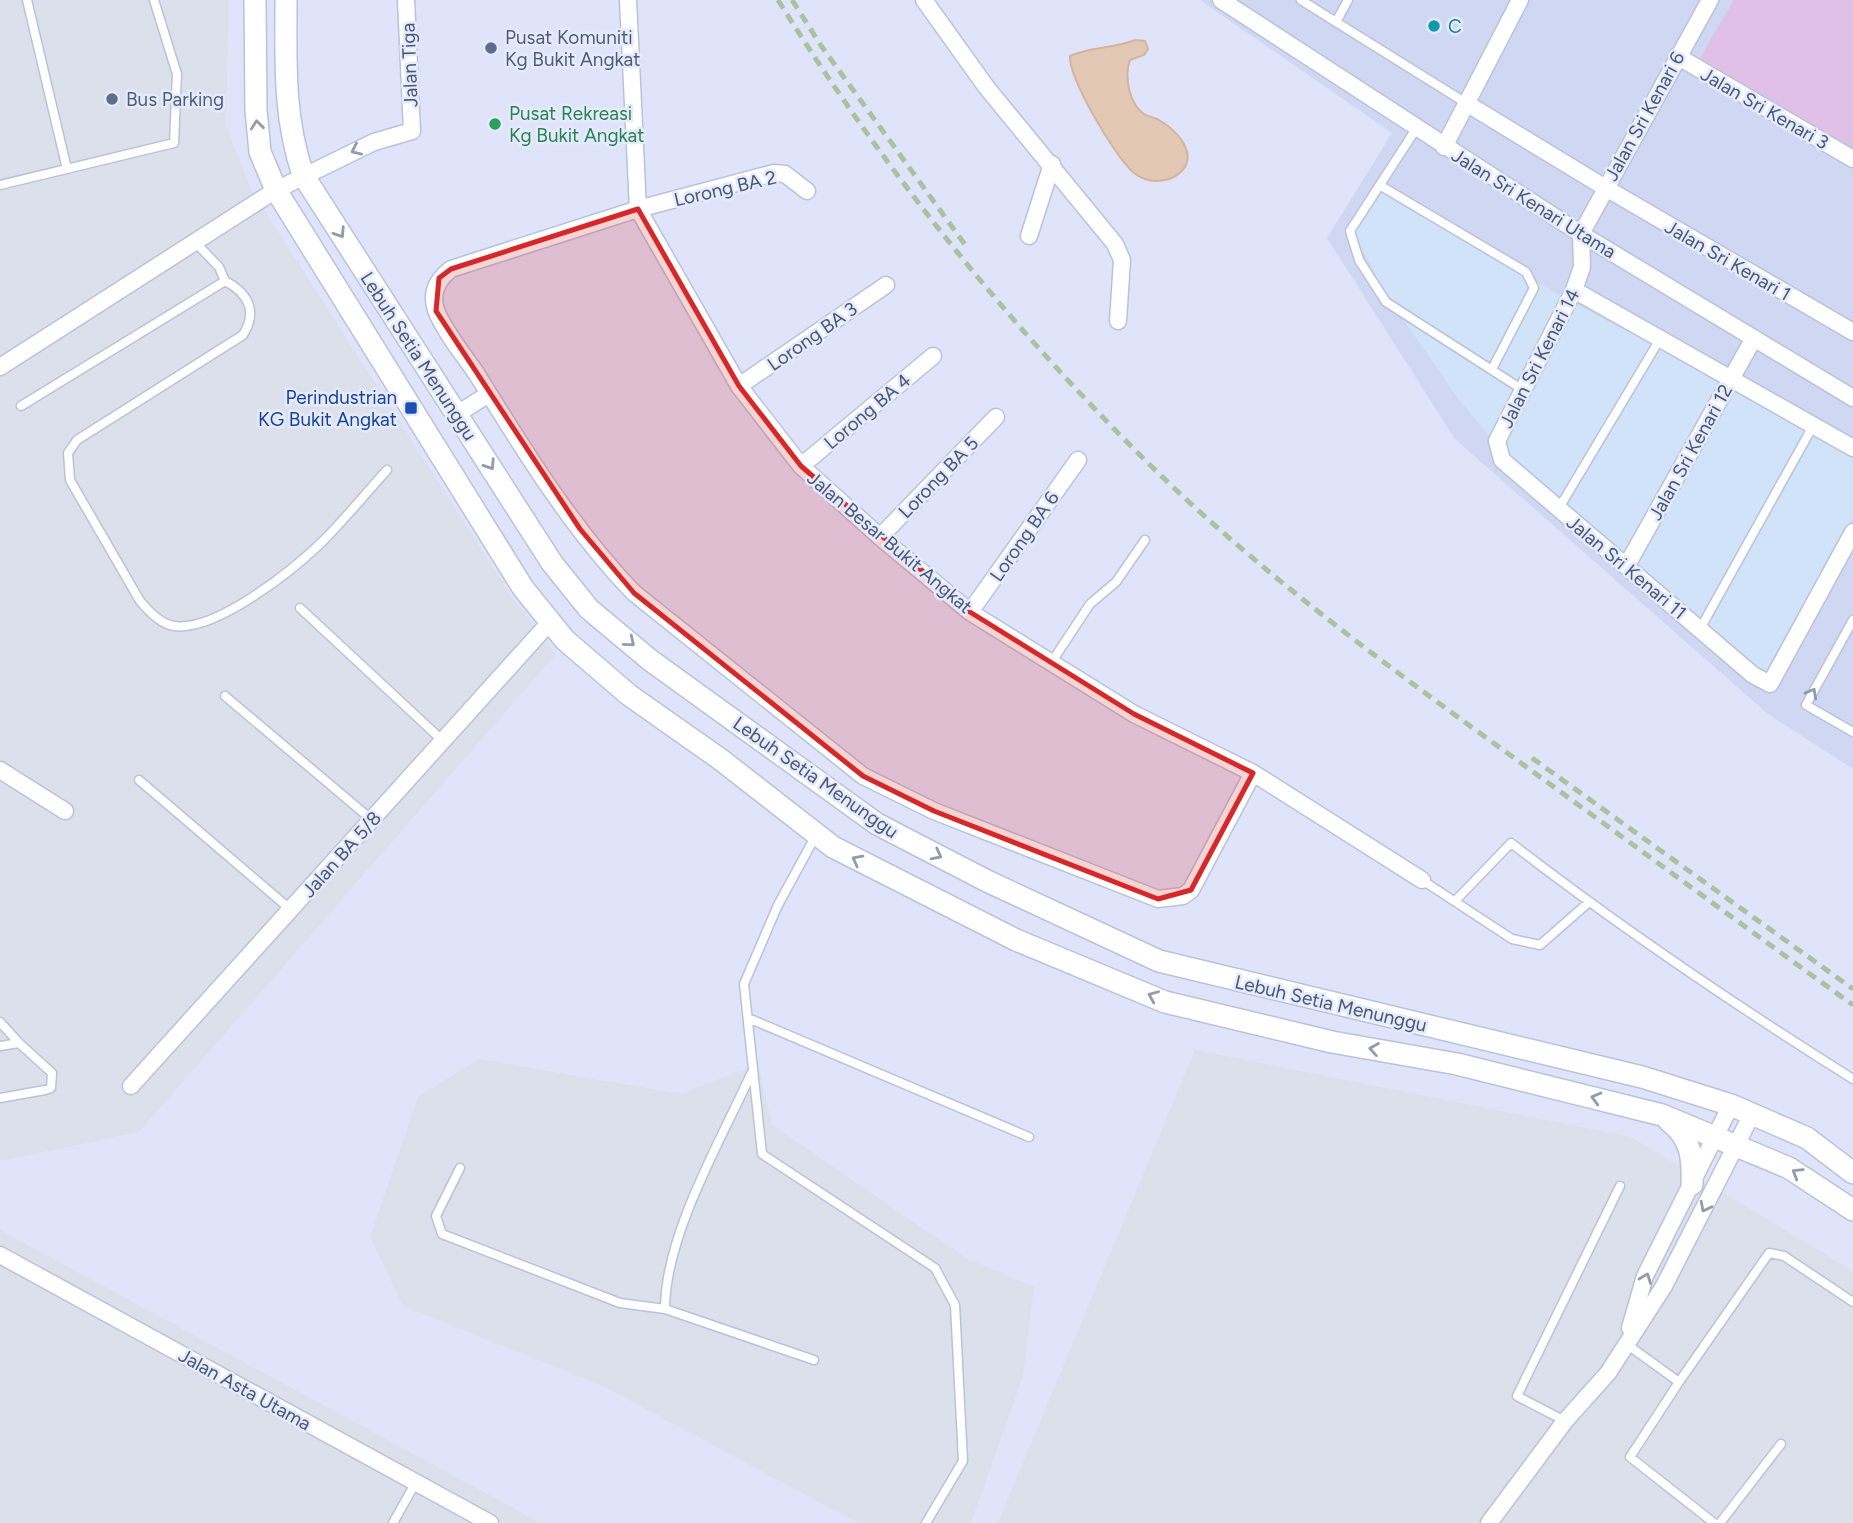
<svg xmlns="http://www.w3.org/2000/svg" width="1853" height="1523" font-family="Figtree,sans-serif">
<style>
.residential{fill:#cfd7f2}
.commercial{fill:#d1e3f8}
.industrial{fill:#dce0ea}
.green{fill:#e1c0e7}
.water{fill:#e3c8b6;stroke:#d5b39d;stroke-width:2}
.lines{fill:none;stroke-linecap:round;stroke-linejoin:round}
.service-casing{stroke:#b8c2da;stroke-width:11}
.minor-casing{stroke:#b8c2da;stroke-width:19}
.tertiary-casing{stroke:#b8c2da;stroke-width:24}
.service{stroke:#fff;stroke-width:8}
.minor{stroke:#fff;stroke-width:16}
.tertiary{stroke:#fff;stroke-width:21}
.rail{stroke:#a8c3a0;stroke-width:5;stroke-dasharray:10 7;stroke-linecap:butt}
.oneway{stroke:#929baa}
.marked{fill:#d62828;fill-opacity:0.2;stroke:#d62828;stroke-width:5;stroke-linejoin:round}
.culture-dot{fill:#0f9aa8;stroke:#e6eafe;stroke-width:2.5}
.service-dot{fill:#5c6f8a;stroke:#e6eafe;stroke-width:2.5}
.leisure-dot{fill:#2e9e5b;stroke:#e6eafe;stroke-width:2.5}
.transit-dot{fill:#1a4fb4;stroke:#e6eafe;stroke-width:2.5}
.labels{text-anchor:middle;stroke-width:5;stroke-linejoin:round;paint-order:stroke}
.culture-label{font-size:19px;fill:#0d838f;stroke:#e6eafe;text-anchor:start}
.service-label{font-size:19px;fill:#4e5e75;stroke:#e6eafe;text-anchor:start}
.street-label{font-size:19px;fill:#495971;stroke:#e6eafe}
.leisure-label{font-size:19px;fill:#27864d;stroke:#e6eafe;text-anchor:start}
.transit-label{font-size:19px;fill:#164399;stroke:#e6eafe;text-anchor:end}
</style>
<rect width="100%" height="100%" fill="#e0e4fb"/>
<!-- residential -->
<path class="residential" d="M1200,0H1853V769L1768,714L1455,439L1327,238L1392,133Z"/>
<!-- commercial -->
<path class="commercial" d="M1382,193L1575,304L1723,381L1853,456V518L1766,675L1506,455L1459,400L1385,293L1354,233Z"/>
<!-- industrial -->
<path class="industrial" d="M0,0H229L226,126L251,189L512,597L556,654L139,1132L0,1161Z
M1195,1050L1631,1137L1853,1271V1523H998Z
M479,1059L681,1094L758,1064L772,1125L966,1258L1034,1287L1023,1376L971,1523H858L605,1387L403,1306L370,1237L418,1097Z
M0,1230L541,1523H0Z"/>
<!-- green -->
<path class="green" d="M1734,0H1853V151L1698,61Z"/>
<!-- water -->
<path class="water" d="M1135,40L1145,41L1148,49L1144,55L1130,60C1124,76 1129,104 1144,114C1148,117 1154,117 1159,120C1173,128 1195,148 1185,167C1182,172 1175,177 1169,179C1156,183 1144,181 1134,173C1115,157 1069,79 1070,56C1092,46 1113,49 1135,40Z"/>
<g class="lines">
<defs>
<path id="service" d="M27,0L67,169
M1301,0L1336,22
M1348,0L1336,22L1466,103
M1416,129L1350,231L1359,260L1386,302L1523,390
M0,185L174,143L177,74L154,0
M1381,186L1526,272L1534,288L1492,369
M225,281C248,293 258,311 243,335L77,440L68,453L70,480L140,601C149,611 160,624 174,626C216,632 293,570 322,542C345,519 366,493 387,470
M21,406L225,281L219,267L195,242
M1559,508L1660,339
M300,608L443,741
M1853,620L1806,705L1853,732
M1700,629L1813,426
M1051,663L1090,604L1116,582L1145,540
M225,696L372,820
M139,780L291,910
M815,837L778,905L744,984L762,1154L935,1268L955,1305L963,1461L926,1523
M1422,880L1512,939L1540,945L1588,903
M1455,901L1511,843C1621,928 1735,1005 1853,1079
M748,1018L1029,1137
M0,1022L19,1043L52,1073L51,1088L45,1090L0,1098
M0,1046L19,1043
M751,1074C720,1142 665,1236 665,1309L814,1360
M460,1168L436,1216L442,1234L620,1303L665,1309
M1625,1343L1679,1382L1769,1253L1784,1256L1853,1302
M1679,1382L1630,1457L1714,1523
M1565,1421L1517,1396L1620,1186
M393,1523L416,1482
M1720,1523L1781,1444"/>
<path id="minor" d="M628,0L638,209L739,386L801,466L880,537L970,612L1134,714L1253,773L1422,880
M924,0L987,88L1115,244L1122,260L1118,321
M1221,0L1581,234L1853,398
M1710,0L1581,234L1582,267L1574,290L1497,441L1502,460L1753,675L1770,684L1853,532
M1677,56L1853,159
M1466,103L1604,187L1853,332
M1444,147L1520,0
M807,191L785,174L774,173L638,209L451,269C438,279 430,292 436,310C444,331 463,354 476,373C523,449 572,529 634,593L863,776L934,811L1158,899L1183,896L1191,890L1253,773
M1029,236L1052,164
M1574,290L1853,448
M0,367L276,190L374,142L412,131L406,0
M739,386L886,285
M457,414L489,394
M801,466L933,356
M880,537L996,417
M1627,565L1754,338
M970,612L1078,460
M0,770L65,811
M131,1086L550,622
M0,1255L490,1523
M1630,1328L1645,1276L1731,1105
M1489,1523L1565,1421L1608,1373L1664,1286L1752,1114"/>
<path id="tertiary" d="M255,0L256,110L260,152L276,190L523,588L565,640L629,695L720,759L833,847L1016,940L1165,1002L1332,1042L1457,1064L1662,1115L1789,1168L1853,1210
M286,0C286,63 283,115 303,175L552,563L589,609L650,660L877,824L987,881L1159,961L1642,1077L1731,1105L1807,1138L1853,1173
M1669,1121C1691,1138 1693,1157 1692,1184"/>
</defs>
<!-- service casing -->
<use href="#service" class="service-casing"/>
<!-- minor casing -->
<use href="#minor" class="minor-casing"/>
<!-- tertiary casing -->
<use href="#tertiary" class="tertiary-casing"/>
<!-- service -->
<use href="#service" class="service"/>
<!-- minor -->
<use href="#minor" class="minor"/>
<!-- tertiary -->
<use href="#tertiary" class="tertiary"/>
<!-- rail -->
<path class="rail" d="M778,0C879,162 999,314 1134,449C1248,564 1379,660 1510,755C1624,838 1738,922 1853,1005
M792,0L822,47L966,246
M1532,758L1853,989"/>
</g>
<!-- one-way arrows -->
<defs><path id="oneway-chevron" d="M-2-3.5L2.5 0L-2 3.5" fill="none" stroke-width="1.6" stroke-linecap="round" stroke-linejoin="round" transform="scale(1.75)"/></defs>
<g class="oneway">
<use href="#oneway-chevron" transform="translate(257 125) rotate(-96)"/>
<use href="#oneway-chevron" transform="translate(356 150) rotate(155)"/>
<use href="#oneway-chevron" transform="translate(340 233) rotate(57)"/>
<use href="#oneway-chevron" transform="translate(490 465) rotate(57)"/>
<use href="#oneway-chevron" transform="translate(630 642) rotate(40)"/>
<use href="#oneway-chevron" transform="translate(1812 693) rotate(-61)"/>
<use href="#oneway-chevron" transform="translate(937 855) rotate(27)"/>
<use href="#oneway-chevron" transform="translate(857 860) rotate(-152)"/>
<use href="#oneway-chevron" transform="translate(1153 996) rotate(-157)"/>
<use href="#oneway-chevron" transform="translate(1374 1049) rotate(-170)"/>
<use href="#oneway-chevron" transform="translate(1596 1098) rotate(-165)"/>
<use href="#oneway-chevron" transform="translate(1797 1173) rotate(-148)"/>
<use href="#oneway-chevron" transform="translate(1705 1207) rotate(117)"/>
<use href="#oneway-chevron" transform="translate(1646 1278) rotate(-69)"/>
</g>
<!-- marked area -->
<path class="marked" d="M638,209L739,386L801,466L970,612L1134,714L1253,773L1191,890L1158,899L934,811L863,776L634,593L580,529L436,311L439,278L451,269Z"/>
<!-- markers -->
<circle class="culture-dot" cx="1434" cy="26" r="7"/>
<g class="service-dot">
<circle cx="491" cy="48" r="7"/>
<circle cx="112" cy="99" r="7"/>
</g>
<circle class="leisure-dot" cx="495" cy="124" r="7"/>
<rect class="transit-dot" x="404" y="401" width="14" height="14" rx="3.5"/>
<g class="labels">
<!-- culture labels -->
<g class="culture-label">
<text x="1448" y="33">C</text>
</g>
<!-- service labels -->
<g class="service-label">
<text x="505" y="44">Pusat Komuniti<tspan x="505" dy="22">Kg Bukit Angkat</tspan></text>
<text x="126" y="106">Bus Parking</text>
</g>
<!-- street labels -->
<g class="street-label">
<text transform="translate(409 65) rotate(-92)" y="7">Jalan Tiga</text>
<text transform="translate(1765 108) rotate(30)" y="7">Jalan Sri Kenari 3</text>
<text transform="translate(1644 116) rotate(-61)" y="7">Jalan Sri Kenari 6</text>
<text transform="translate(725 188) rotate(-13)" y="7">Lorong BA 2</text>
<text transform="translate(1534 203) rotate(32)" y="7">Jalan Sri Kenari Utama</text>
<text transform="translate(1728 260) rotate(30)" y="7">Jalan Sri Kenari 1</text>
<text transform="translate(812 336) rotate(-35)" y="7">Lorong BA 3</text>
<text transform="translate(419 356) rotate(57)" y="7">Lebuh Setia Menunggu</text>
<text transform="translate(1539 358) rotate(-63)" y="7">Jalan Sri Kenari 14</text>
<text transform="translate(867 411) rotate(-40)" y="7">Lorong BA 4</text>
<text transform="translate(1690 452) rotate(-61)" y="7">Jalan Sri Kenari 12</text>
<text transform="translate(938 477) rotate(-46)" y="7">Lorong BA 5</text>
<text transform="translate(1024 536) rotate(-55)" y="7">Lorong BA 6</text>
<text transform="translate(890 542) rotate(40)" y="7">Jalan Besar Bukit Angkat</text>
<text transform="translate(1627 567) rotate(40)" y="7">Jalan Sri Kenari 11</text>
<text transform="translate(816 777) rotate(35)" y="7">Lebuh Setia Menunggu</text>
<text transform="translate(341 854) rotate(-48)" y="7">Jalan BA 5/8</text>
<text transform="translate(1331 1003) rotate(13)" y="7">Lebuh Setia Menunggu</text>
<text transform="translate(245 1389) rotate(29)" y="7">Jalan Asta Utama</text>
</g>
<!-- leisure labels -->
<g class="leisure-label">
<text x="509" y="120">Pusat Rekreasi<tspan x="509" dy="22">Kg Bukit Angkat</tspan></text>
</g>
<!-- transit labels -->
<g class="transit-label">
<text x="397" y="404">Perindustrian<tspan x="397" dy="22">KG Bukit Angkat</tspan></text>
</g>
</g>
</svg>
